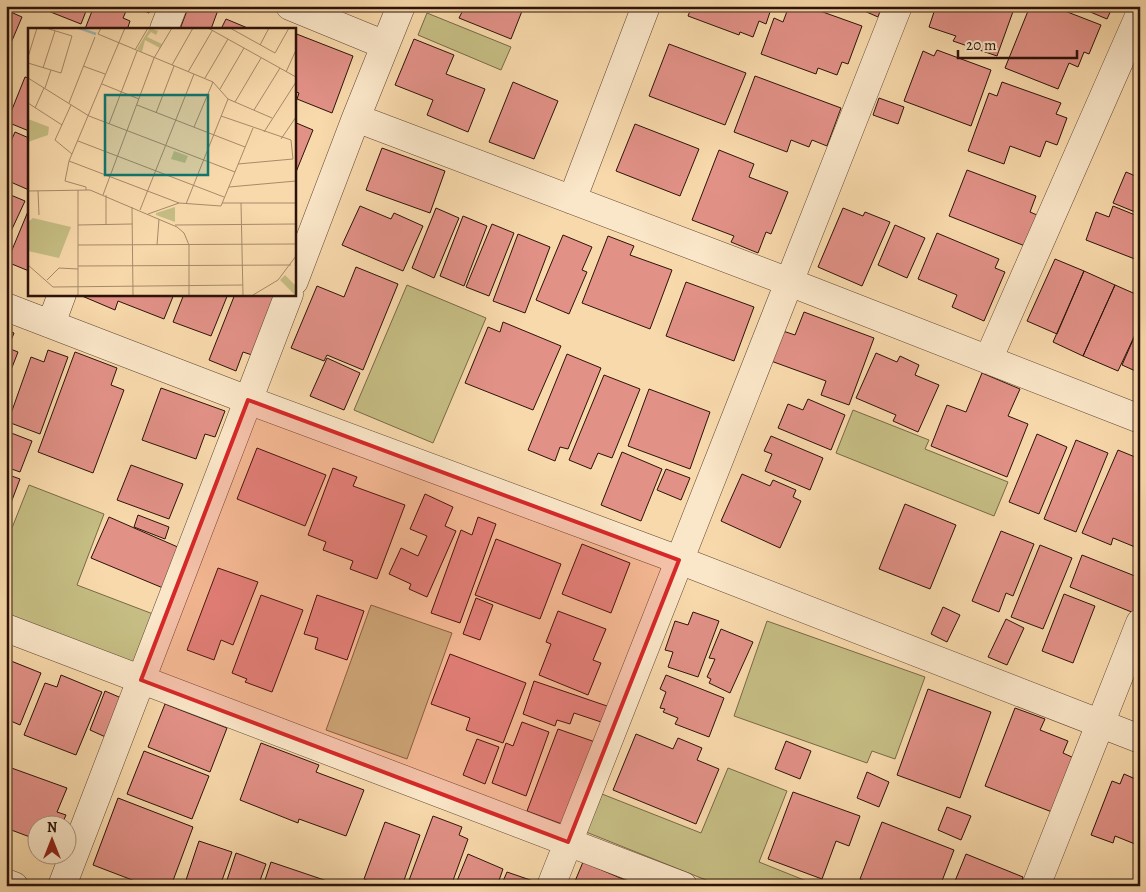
<svg xmlns="http://www.w3.org/2000/svg" width="1146" height="892" font-family="Alegreya,serif">
<style>
.green{fill:#c5bd83;stroke:#786846}
.building{fill:#e29187;stroke:#2c1309}
.lines{fill:none;stroke-linecap:round;stroke-linejoin:round}
.street-casing{stroke:#5f4432;stroke-width:29}
.street{stroke:#fae6c8;stroke-width:28}
.marked{fill:#d62828;fill-opacity:0.2;stroke:#d62828;stroke-width:4;stroke-linejoin:round}
.inset-river{fill:none;stroke:#a3b7b5;stroke-width:2.5}
.inset-road{fill:none;stroke:#a68a6a;stroke-width:1}
.view{fill:#0f766e;fill-opacity:0.15;stroke:#0f766e;stroke-width:2.5}
.inset-edge{fill:none;stroke:#2c1309;stroke-width:2.5}
</style>
<rect width="100%" height="100%" fill="#f8d9ab"/>
<filter id="stains"><feTurbulence type="fractalNoise" baseFrequency=".004" numOctaves="4"/><feColorMatrix values="0 0 0 0 .2 0 0 0 0 .09 0 0 0 0 .02 0 0 0 .5 -.17"/></filter>
<radialGradient id="worn" r=".72"><stop offset=".6" stop-color="#630" stop-opacity="0"/><stop offset="1" stop-color="#630" stop-opacity=".3"/></radialGradient>
<!-- green -->
<path class="green" d="M427,13L511,47L501,70L418,35Z
M407,285L486,318L433,443L354,410Z
M853,410L929,440L925,449L1008,482L994,516L836,453Z
M29,485L104,514L77,585L153,614L134,663L6,614V543Z
M371,605L452,633L407,759L326,730Z
M767,621L925,677L895,759L872,751L867,763L734,716Z
M728,768L787,791L759,862L819,886H721L586,832L602,794L701,833Z"/>
<!-- building -->
<path class="building" d="M50,6H88L81,24L48,11Z
M94,6H120L127,9L123,18L130,21L128,27L131,29H85Z
M132,6H152L149,13Z
M199,6H207L218,10L211,29H180L188,8L197,11Z
M452,6H524L511,39L459,18L463,10Z
M692,6H772L766,24L759,21L753,37L740,32L739,35L688,16Z
M789,6H806L862,26L848,64L842,62L837,75L818,68L816,74L761,54L774,18L783,22Z
M853,6H882L878,17Z
M936,6H1015L997,56L953,41L956,36L929,27Z
M1030,6H1052L1101,25L1089,54L1084,52L1078,67L1069,63L1058,89L1005,68Z
M1076,6H1113L1107,19Z
M6,10L22,17L8,50L6,49Z
M226,19L250,29H221Z
M294,33L353,56L332,113L297,99L299,93L294,91Z
M414,39L454,55L446,74L485,89L468,132L427,115L433,100L395,85Z
M669,44L746,73L725,125L649,96Z
M937,50L991,70L971,126L904,101L923,51L934,56Z
M755,76L841,108L827,146L812,140L809,147L791,140L787,152L734,132Z
M25,77L29,78V131L7,122Z
M513,82L558,101L534,159L489,142Z
M1002,82L1061,103L1056,114L1067,118L1057,145L1046,141L1040,157L1010,146L1004,164L968,151L989,93L997,96Z
M879,98L904,107L898,124L873,115Z
M294,122L313,130L294,177Z
M635,124L699,149L680,196L616,171Z
M15,132L29,138V190L6,180V152Z
M382,148L445,171L430,213L366,190Z
M719,150L754,164L749,177L788,192L771,234L766,232L758,253L731,242L734,236L692,220Z
M967,170L1036,196L1030,212L1037,215L1025,246L949,216Z
M1126,172L1140,178V214L1113,203Z
M6,193L25,201L6,242Z
M360,206L391,219L394,213L423,226L403,271L342,245Z
M1113,206L1140,217V261L1086,240L1096,212L1109,217Z
M436,208L459,218L434,278L412,268Z
M843,208L863,216L865,212L890,222L862,286L818,267Z
M29,209V271L7,262Z
M463,216L487,226L464,286L440,276Z
M492,224L514,233L489,296L466,287Z
M895,225L925,238L907,278L878,265Z
M937,233L999,259L995,268L1005,272L984,321L952,307L957,295L918,279Z
M518,234L550,247L525,313L493,301Z
M563,235L592,247L582,270L587,272L569,314L536,300Z
M608,236L634,246L630,255L672,270L650,329L582,303Z
M1055,259L1084,271L1057,334L1027,321Z
M356,267L398,284L363,370L327,355L324,361L291,348L317,286L344,297Z
M1084,271L1115,285L1083,356L1053,342Z
M686,282L754,307L734,361L666,336Z
M1115,285L1140,296V324L1118,371L1083,356Z
M83,294H174L164,319L118,301L115,310L82,296Z
M184,294H228L211,336L173,322Z
M235,294H268L276,297L252,355L243,352L236,371L209,360Z
M804,312L874,338L849,405L821,395L826,381L771,361L783,331L795,335Z
M503,322L561,346L533,410L465,383L488,327L500,332Z
M1140,324V373L1122,365Z
M6,330L14,333L8,348L18,352L6,383Z
M48,350L68,357L40,434L8,422L31,357L44,362Z
M75,352L117,368L111,385L124,390L93,473L38,452Z
M876,353L897,362L900,356L919,365L915,375L939,385L918,432L893,421L896,415L856,398Z
M567,354L601,368L568,449L560,447L555,461L528,450Z
M327,358L360,373L344,410L310,396Z
M982,373L1020,389L1008,416L1028,424L1007,477L931,446L947,405L966,412Z
M604,375L640,389L612,458L598,453L591,469L569,460Z
M161,388L225,411L215,437L205,434L196,459L142,440Z
M649,389L710,412L690,469L628,446Z
M808,399L845,415L831,450L778,428L788,404L803,410Z
M6,431L32,441L20,472L6,467Z
M1037,434L1067,447L1039,514L1009,502Z
M771,436L823,458L810,490L765,471L772,454L764,451Z
M1076,440L1108,453L1076,532L1044,519Z
M257,448L326,475L305,526L237,499Z
M1118,450L1140,459V549L1113,538L1111,545L1082,533Z
M622,452L662,469L641,521L601,505Z
M131,465L183,484L169,519L117,500Z
M333,468L357,477L353,486L405,505L377,579L350,569L353,561L323,550L326,542L308,535Z
M666,469L690,478L681,500L657,490Z
M6,474L20,479L6,516Z
M742,474L770,486L773,480L796,490L793,497L801,501L780,548L721,521Z
M425,494L453,507L445,526L456,531L427,597L409,589L411,584L389,574L401,548L418,556L427,536L410,529Z
M905,504L956,525L930,589L879,569Z
M138,515L169,527L165,539L134,527Z
M109,517L180,548L163,588L91,558Z
M478,517L496,524L460,623L431,613L461,530L472,535Z
M1001,531L1034,544L1013,596L1006,593L999,612L972,601Z
M496,539L561,564L540,619L475,595Z
M582,544L630,563L611,613L562,594Z
M1040,545L1072,558L1043,629L1011,617Z
M1082,555L1140,578V598L1134,613L1070,587Z
M218,568L258,582L233,645L221,640L214,660L187,650Z
M1064,594L1095,606L1073,663L1042,651Z
M261,595L303,610L272,692L245,682L247,679L232,673Z
M317,595L364,611L347,660L315,649L318,638L304,634Z
M476,598L493,605L480,640L463,634Z
M943,607L960,615L947,642L931,634Z
M558,611L606,629L593,660L601,663L588,695L539,675L551,644L546,642Z
M693,612L719,621L698,677L668,667L673,652L665,650L675,621L688,625Z
M1006,619L1024,628L1007,665L988,657Z
M721,629L753,642L730,693L709,683L711,679L707,677L715,659L709,658Z
M450,654L526,683L503,743L466,730L470,718L431,704Z
M6,659L41,673L20,725L6,719Z
M61,675L102,692L76,755L24,735L45,683L57,687Z
M666,675L724,698L709,737L675,724L678,718L663,712L665,709L660,708L666,692L660,689Z
M534,681L610,707L604,723L574,713L570,724L557,720L555,726L523,714Z
M928,689L991,712L960,798L897,775Z
M105,691L126,700L110,739L90,730Z
M165,704L227,728L210,772L148,747Z
M1015,708L1045,719L1040,730L1068,741L1063,753L1074,758L1052,812L985,786Z
M522,722L549,732L526,796L492,783L506,743L513,746Z
M558,729L598,743L567,826L527,811Z
M636,734L673,749L678,738L702,748L697,760L719,769L696,824L613,790Z
M477,739L499,747L485,784L463,775Z
M786,741L811,751L800,779L775,769Z
M261,743L319,765L316,772L364,790L346,836L299,819L298,823L240,800Z
M144,751L209,776L192,819L127,794Z
M6,766L67,788L57,812L66,815L62,824H38V840L6,828Z
M867,772L889,782L879,807L857,798Z
M1124,774L1140,781V846L1115,836L1113,843L1091,835L1112,781L1120,784Z
M793,792L860,816L849,846L836,841L822,879L768,859Z
M118,798L193,827L171,886H148L93,865Z
M947,807L971,816L961,840L938,830Z
M433,816L462,827L459,835L468,839L451,886H414L408,883Z
M385,822L420,835L402,886H381L364,879Z
M882,822L954,850L940,886H876L860,879Z
M199,841L232,852L220,886H184Z
M236,853L266,864L258,886H225Z
M468,854L503,869L497,886H455Z
M966,854L1023,877L1020,886H953Z
M271,862L342,886H263Z
M583,862L639,886H573Z
M507,872L539,883V886H501Z"/>
<g class="lines">
<defs>
<path id="street" d="M290,6L385,45
M164,29L173,6
M356,118L789,282L1140,419
M572,200L646,6
M294,281L356,118L401,6
M6,307L248,400L679,560L1140,739
M51,324L62,294
M988,360L1140,14
M6,628L683,886
M6,883L14,886
M62,886L289,294
M551,886L898,6
M1036,886L1140,623"/>
</defs>
<!-- street casing -->
<use href="#street" class="street-casing"/>
<!-- street -->
<use href="#street" class="street"/>
</g>
<!-- marked area -->
<path class="marked" d="M248,400L679,560L568,842L141,680Z"/>
<!-- overview -->
<g transform="translate(28 28)">
<rect width="268" height="268" fill="#f8d9ab"/>
<path d="M122,0L130,3L128,7L123,4L119,9L134,16L132,20L117,12L114,24L109,21ZM0,91L21,99L20,107L0,114ZM146,123L160,128L157,135L143,131ZM147,179V194L128,187V185ZM5,190L43,199L31,230L0,223V194ZM257,247L267,257V267L252,252Z" fill="#c5bd83"/>
<path class="inset-river" d="M51,0L68,6"/>
<path class="inset-road" d="M73,0L70,6L185,54L200,71L244,90M180,0L268,49M202,0L247,25L261,0M232,17L241,0M107,22L120,0M0,29L9,0M0,35L33,45L44,8L18,0M144,37L165,0M55,38L77,46M15,40L27,3M160,44L184,3M258,44L268,22M0,50L61,88L207,144M177,50L200,11M74,56L111,71M17,60L23,42M192,61L216,20M207,74L233,30M0,75L34,97M41,75L67,9M43,77L27,112L44,126M109,77L217,119M7,80L16,60M226,82L252,40M128,85L146,38M193,88L263,112L265,131L210,136M81,96L109,23M166,99L185,54M236,104L268,54M253,111L268,89M50,113L196,169M41,133L151,175M201,159L268,153M58,162V159L37,153L41,133L97,0M0,163L62,162L149,199L156,205L161,217V267M10,163L11,187M75,167L126,30L144,0M194,175H268M213,175L215,267M158,176L200,71M104,179L105,267M112,182L166,46M120,186L151,175L193,178L225,100M50,197L104,196M78,197V167M147,197L268,196M50,217L268,216M129,217L131,191M0,237L25,259L215,257M50,238L263,237M19,252L31,240L50,241M50,267V162M225,267L250,252L268,228"/>
<path class="view" d="M77,67H180V147H77Z"/>
<rect width="268" height="268" class="inset-edge"/>
</g>
<!-- margin -->
<rect width="1146" height="892" fill="none" stroke="#f8d9ab" stroke-width="25"/>
<rect x="8" y="8" width="1131" height="877" fill="none" stroke="#2c1309" stroke-width="2.5"/>
<rect x="12" y="12" width="1121" height="867" fill="none" stroke="#2c1309"/>
<!-- north arrow -->
<g transform="translate(52 840)"><circle r="24" fill="#fae6c8" stroke="#a8927c"/>
<path d="M0-4L9 19L0 12L-9 19Z" fill="#8f2418"/>
<text y="-8" font-size="14" font-weight="bold" text-anchor="middle" fill="#2c1309">N</text>
</g>
<!-- scale -->
<path d="M958 50v8h119v-8" fill="none" stroke="#2c1309" stroke-width="2.5"/>
<text x="966" y="50" font-size="15" fill="#2c1309" stroke="#fae6c8" stroke-width="4" paint-order="stroke">20 m</text>
<rect width="100%" height="100%" filter="url(#stains)"/>
<rect width="100%" height="100%" fill="url(#worn)"/>
</svg>
